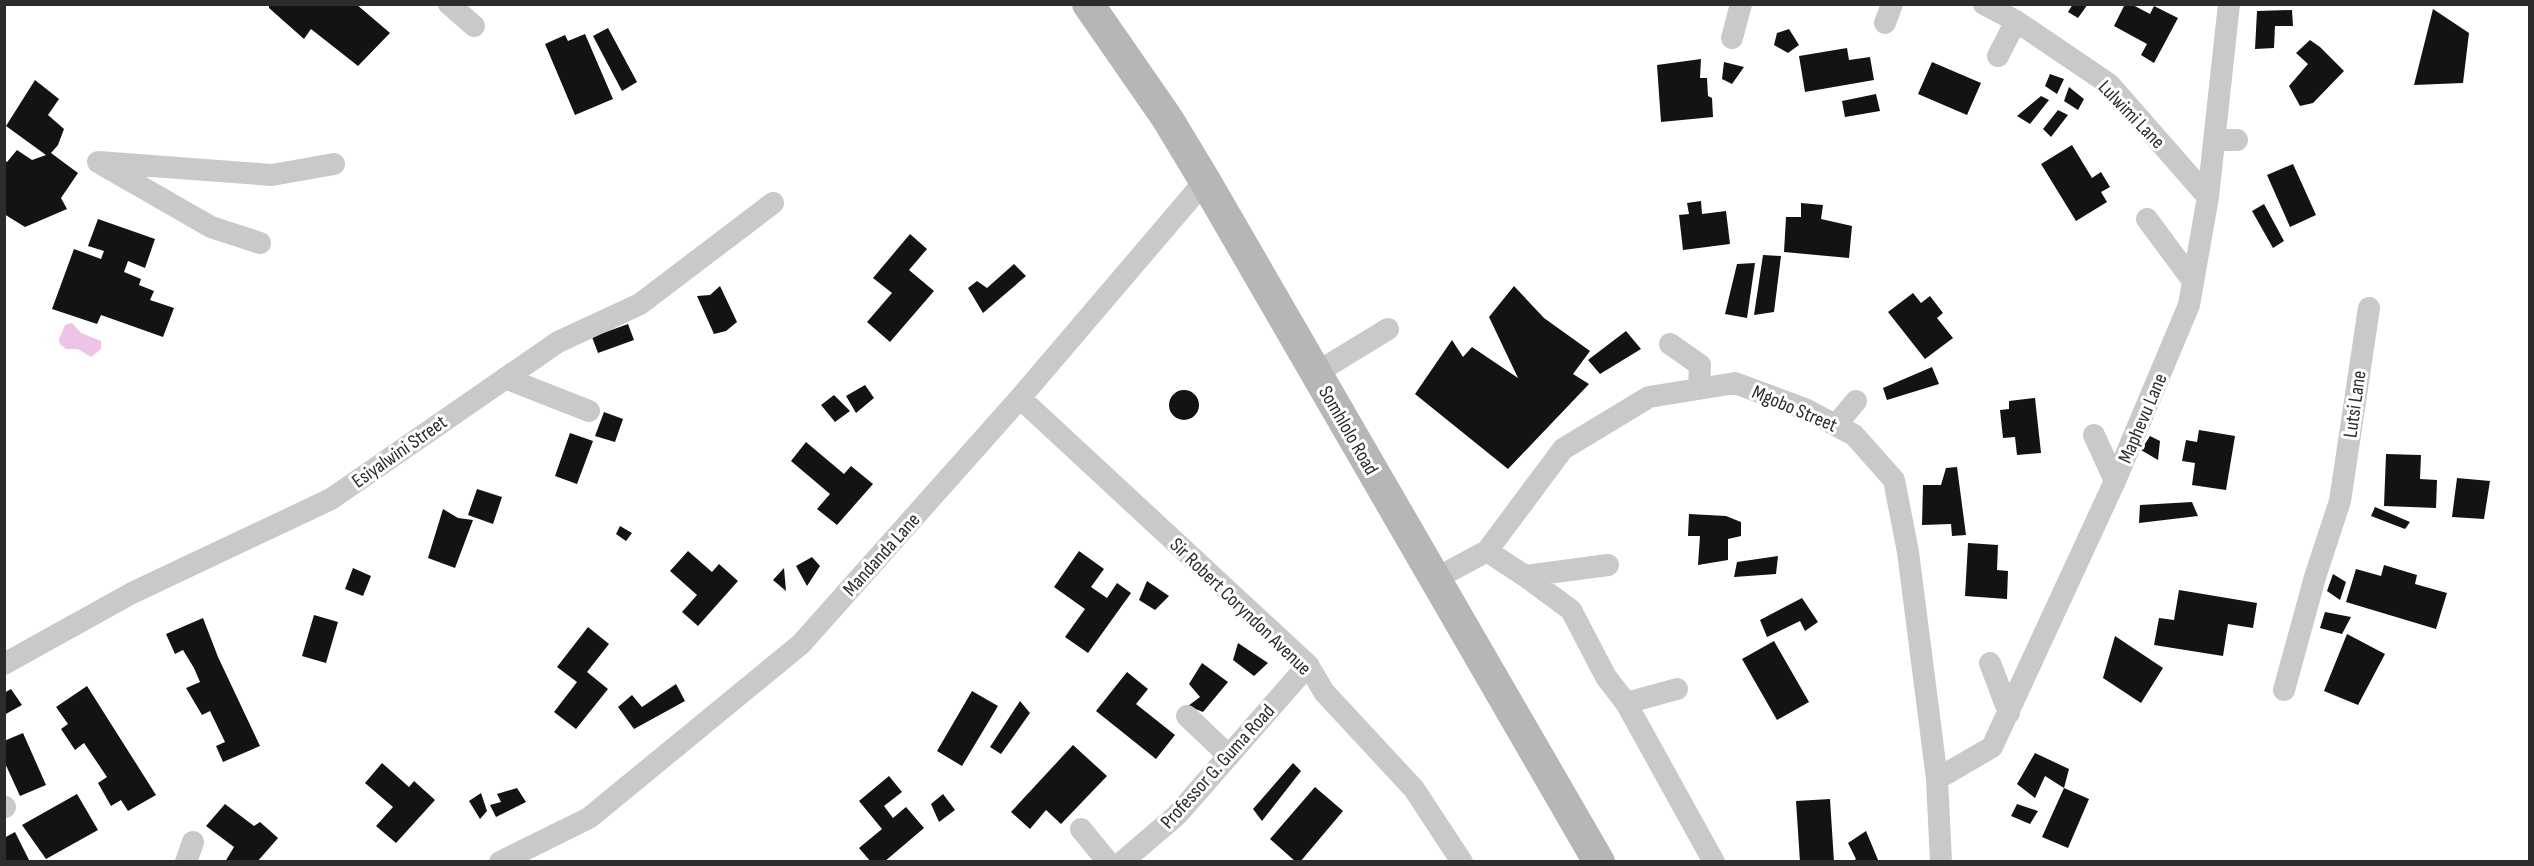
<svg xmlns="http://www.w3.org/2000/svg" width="2534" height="866" font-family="'Sofia Sans Condensed',sans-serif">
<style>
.water{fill:#edc3e8}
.building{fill:#131313}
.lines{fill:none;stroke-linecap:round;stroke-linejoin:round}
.street{stroke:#c9c9c9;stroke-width:22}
.secondary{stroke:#b6b6b6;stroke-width:32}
.labels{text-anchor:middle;stroke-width:6;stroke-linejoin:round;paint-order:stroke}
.street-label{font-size:20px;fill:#2c2c2c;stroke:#fff}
</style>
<rect width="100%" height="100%" fill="#fff"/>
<!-- water -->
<path class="water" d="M72,323L81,333L101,341V349L91,357L78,349H66L60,344L59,339L65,325Z"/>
<!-- building -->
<path class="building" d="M269,4H356L390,33L358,66L311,29L304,39L269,8Z
M2073,4H2088L2078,18L2068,12Z
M2125,4H2131L2150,14L2154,6L2178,18L2154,63L2141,55L2147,44L2114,26Z
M2433,9L2469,33L2463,83L2414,85Z
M2292,10L2293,26H2275L2274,48L2255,49L2257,11Z
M608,28L637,82L622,91L593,36Z
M1789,29L1799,45L1788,53L1774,45L1777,33Z
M585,34L613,99L575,115L545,44L565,35L568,41Z
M2310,40L2320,47L2344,71L2313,103L2300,106L2289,86L2308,64L2296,53Z
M1847,48L1849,60L1870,57L1874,80L1805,92L1799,56Z
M1701,59L1700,78H1707L1708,96L1712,98L1713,117L1661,122L1657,65Z
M1724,62L1744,67L1732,84L1722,79Z
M1932,62L1981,83L1967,115L1918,94Z
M2050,74L2064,79L2057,94L2045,86Z
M35,80L59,99L48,115L64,129L58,145L51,153L78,173L61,198L67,209L25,227L4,214V160L7,162L17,150L32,160L46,155L6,126Z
M2069,87L2084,99L2078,110L2064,101Z
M1876,94L1880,111L1845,117L1842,101Z
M2041,96L2049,100L2030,124L2017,116Z
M2058,110L2068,115L2051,137L2043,129Z
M2072,145L2092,178L2101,172L2110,187L2101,192L2107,202L2076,221L2041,164Z
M2293,164L2316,215L2290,227L2267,175Z
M1701,201L1702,214L1726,211L1730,244L1683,250L1679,215L1689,214L1687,203Z
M1801,203L1823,205L1821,219L1852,226L1849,258L1784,252L1786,217H1801Z
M2264,204L2284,241L2273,248L2252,211Z
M98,219L155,239L145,268L128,261L124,272L141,279L139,285L154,291L150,300L174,308L163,337L101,315L97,324L52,309L74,249L101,259L104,251L88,246Z
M910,234L927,249L909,270L934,291L890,342L867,322L892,293L873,278Z
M1763,255L1781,256L1774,312L1754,315Z
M1755,263L1747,318L1725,314L1737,264Z
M1014,264L1026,276L983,313L968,288L977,281L987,288Z
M720,286L737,322L726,331L714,334L697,296L710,295Z
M1514,286L1544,318L1590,351L1573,374L1589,384L1508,469L1415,394L1452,340L1463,357L1472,347L1518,378L1489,317Z
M1913,293L1921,303L1930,296L1943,313L1937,318L1953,338L1925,359L1888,312Z
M628,324L634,340L598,353L592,337Z
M1626,331L1641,349L1600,374L1588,360Z
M1932,367L1939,384L1887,400L1883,388Z
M865,385L874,398L856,413L846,396Z
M1169 405a15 15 0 1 1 30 0a15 15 0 1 1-30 0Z
M834,395L850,411L835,422L821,405Z
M2035,398L2041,453L2017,455L2015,437L2003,438L2000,410L2009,409V401Z
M604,412L623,419L615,442L595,436Z
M2199,430L2235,436L2226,490L2192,485L2195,463L2182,461L2186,440L2197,442Z
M570,433L593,441L577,484L555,476Z
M2150,436L2160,441L2158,460L2141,450Z
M806,442L844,474L851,466L873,484L837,525L817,509L830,494L791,461Z
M2386,454L2421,455L2420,479L2437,480L2436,508L2384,506Z
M1957,467L1966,535L1952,536L1951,524L1922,525L1923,485H1941L1946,468Z
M2457,478L2490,481L2484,519L2452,517Z
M477,489L502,497L493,524L468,515Z
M2192,502L2198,516L2139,523L2140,505Z
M2375,507L2410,522L2405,529L2371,516Z
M443,509L458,518L473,520L455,568L428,558Z
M1689,514L1726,516L1741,522V536L1728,539V560L1698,565L1700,536H1688Z
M620,526L632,533L626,541L616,534Z
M1968,543L1998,545L1997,570L2008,571L2007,599L1965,596Z
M688,551L712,572L719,564L738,581L698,626L682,612L697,595L670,571Z
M1079,551L1104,569L1091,587L1107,598L1117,583L1131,593L1088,653L1065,637L1085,609L1054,587Z
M1778,556L1776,574L1734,577L1737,562Z
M812,557L820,566L807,586L796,566Z
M2384,565L2417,575L2415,584L2447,593L2436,629L2346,602L2356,569L2381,576Z
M353,568L371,576L363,596L345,589Z
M784,568L786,591L773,580Z
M2333,574L2346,582L2340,600L2327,591Z
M1147,581L1169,596L1155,610L1139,600Z
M2179,590L2257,603L2253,628L2228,624L2223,656L2154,645L2159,618L2174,620Z
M1802,598L1818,622L1805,631L1800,621L1767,637L1760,620Z
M2325,612L2351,617L2342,634L2320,628Z
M314,615L338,622L326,663L302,656Z
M203,618L218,657L260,746L223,762L216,746L225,742L210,711L202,715L186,688L200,682L194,668L183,650L175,654L166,634Z
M588,627L609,644L587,672L608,689L576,729L554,712L577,682L557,667Z
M2347,634L2385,654L2358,705L2324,691Z
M2115,636L2163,668L2141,703L2103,678Z
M1774,641L1809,702L1777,720L1742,659Z
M1238,643L1268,663L1254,676L1233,660Z
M1202,663L1228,682L1203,712L1188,706L1200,697L1189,684Z
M1127,672L1148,689L1136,704L1175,735L1156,759L1096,711Z
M676,684L685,701L634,729L618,707L632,695L642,707Z
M87,686L156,795L128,811L121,800L111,806L98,783L107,777L84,743L75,750L61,729L68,724L56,707Z
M11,689L22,705L4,715V693Z
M972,691L998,706L962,766L937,751Z
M1020,701L1030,713L1001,754L990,747Z
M23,733L46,785L20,796L4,761V741Z
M1073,745L1107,776L1061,824L1046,810L1030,829L1011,812Z
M2035,753L2069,769L2064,788L2089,799L2068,848L2042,837L2064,788L2045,776L2035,798L2017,784Z
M382,763L409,787L414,781L435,800L396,843L376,826L393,807L365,783Z
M1293,763L1301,771L1262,821L1253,809Z
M889,776L902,792L884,806L893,818L906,807L924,828L884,862H871L859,848L882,829L859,801Z
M1315,787L1343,811L1300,862H1296L1270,839Z
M517,788L526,802L496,817L490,805L501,802L497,794Z
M481,793L487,811L480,819L469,801Z
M77,794L98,830L46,859L22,825Z
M943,794L955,810L939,822L931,804Z
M1830,799L1834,862H1800L1796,801Z
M225,804L254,826L260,822L278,838L257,862H225L234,847L206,826Z
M2017,804L2038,811L2030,824L2011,816Z
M1866,831L1878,860L1852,862L1856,859L1848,843Z
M15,832L30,862H4V838Z"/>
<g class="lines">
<!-- street -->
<path class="street" d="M449,4L474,26
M1984,4L2016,21L2109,84L2208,197
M1885,23L1892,4
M1732,38L1741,4
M1998,56L2016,21
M2214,140H2237
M98,162L272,175L334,164
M103,165L211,227L260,243
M2147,219L2193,281
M1670,344L1700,365L1699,389
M1316,373L1388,329
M505,378L589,411
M1020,398L1308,665L1324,692L1414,789L1462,862
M1836,425L1856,401
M2094,435L2115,481
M1487,551L1525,576L1571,610L1606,677L1626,703L1714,862
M1525,576L1608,565
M1435,579L1487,551L1563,449L1649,397L1735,383L1805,409L1854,435L1894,480L1908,552L1937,779L1941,862
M1990,663L2009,713
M4,664L132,593L331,499L558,342L640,304L773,203
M2284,690L2315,577L2340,501L2369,308
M1626,703L1677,689
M1187,716L1229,756
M1937,779L1992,747L2115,481L2189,305L2208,197L2229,4
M4,807H5
M1081,829L1108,862
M186,862L193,842
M500,862L589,818L801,644L1020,398L1205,181
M1122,862L1177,815L1308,665"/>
<!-- secondary -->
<path class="secondary" d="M1088,4L1167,118L1205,181L1599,862"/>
</g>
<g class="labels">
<!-- street labels -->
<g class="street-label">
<text transform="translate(2132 114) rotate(46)" y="7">Lulwimi Lane</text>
<text transform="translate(2354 404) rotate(-82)" y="7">Lutsi Lane</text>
<text transform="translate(1795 408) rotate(23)" y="7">Mgobo Street</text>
<text transform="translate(2142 418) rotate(-67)" y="7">Maphevu Lane</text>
<text transform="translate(1349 430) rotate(60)" y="7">Somhlolo Road</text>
<text transform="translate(399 451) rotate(-35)" y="7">Esiyalwini Street</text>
<text transform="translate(881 554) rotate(-48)" y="7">Mandanda Lane</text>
<text transform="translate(1241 606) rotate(44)" y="7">Sir Robert Coryndon Avenue</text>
<text transform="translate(1217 766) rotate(-48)" y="7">Professor G. Guma Road</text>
</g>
</g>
<!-- border -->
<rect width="2534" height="866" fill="none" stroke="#2c2c2c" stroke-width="12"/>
</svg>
